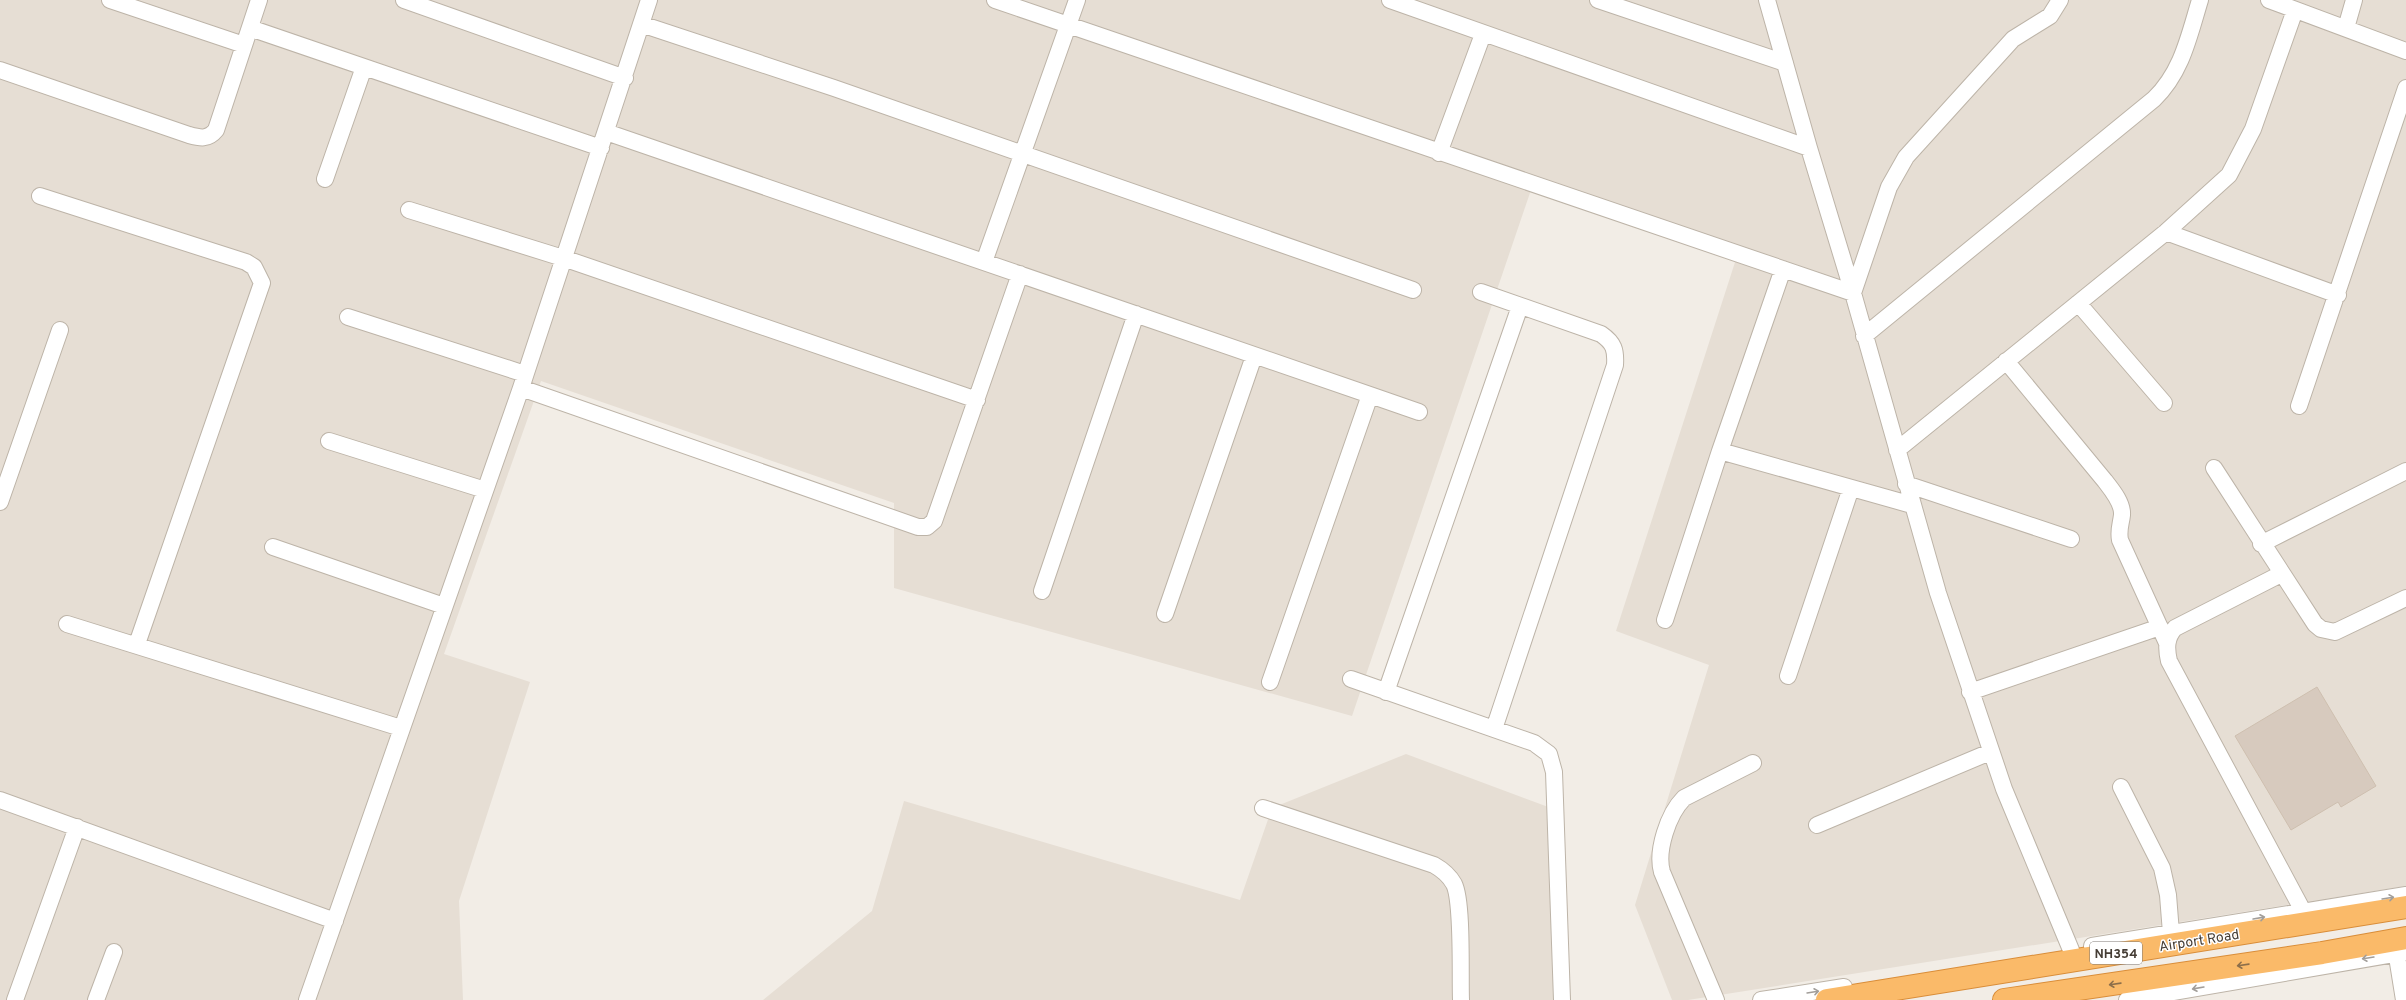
<svg xmlns="http://www.w3.org/2000/svg" width="2406" height="1000" font-family="Overpass,sans-serif">
<style>
.residential{fill:#e6ded4}
.building{fill:#d7cabe;stroke:#cebfaf}
.lines{fill:none;stroke-linecap:round;stroke-linejoin:round}
.street-casing{stroke:#bdb4a8;stroke-width:18}
.highway-casing{stroke:#d98d39;stroke-width:24}
.street{stroke:#fff;stroke-width:16}
.highway{stroke:#faba69;stroke-width:22}
.oneway{stroke:#a29e9a}
.oneway2{stroke:#8d6f4a}
.labels{text-anchor:middle;stroke-width:3;stroke-linejoin:round;paint-order:stroke}
.shield{fill:#fff;stroke:#7d7772;stroke-width:1}
.shield-label{font-size:13px;font-weight:bold;fill:#453d35}
.street-label{font-size:14px;fill:#453d35;stroke:#fff}
</style>
<rect width="100%" height="100%" fill="#f2ede6"/>
<!-- residential -->
<path class="residential" d="M0,0H2406V886L1688,1000H1672L1635,905L1709,665L1616,631L1737,256L1533,184L1352,716L894,588V503L541,381L444,654L530,682L459,901L463,1000H0Z
M1406,754L1559,811L1562,1000H763L872,911L904,801L1240,900L1272,808Z"/>
<!-- building -->
<path class="building" d="M2317,687L2376,786L2341,807L2338,802L2291,830L2235,736Z"/>
<g class="lines">
<defs>
<path id="street" d="M110,0L244,45
M404,0L625,78
M995,0L1853,293L1889,187L1906,157L2013,39L2050,16L2060,0
M1390,0L1809,148
M1598,0L1785,63
M1767,0L1809,148L1853,293L1938,593L2004,789L2071,950
M2269,0L2406,51
M641,24L834,88L1413,290
M250,28L601,148
M2346,28L2354,0
M0,70L189,135C200,138 208,140 216,130L259,0
M606,132L1370,395L1270,682
M1439,153L1483,34
M325,179L364,67
M40,196L246,262L254,267L262,283L137,644
M409,210L563,258L977,400
M2166,232L2338,295
M984,262L1077,0
M1481,292L1601,334C1614,343 1616,350 1615,365L1494,729
M2078,303L2164,403
M348,317L525,374
M1864,336L2154,99C2182,72 2189,36 2200,0
M2006,361L2105,481C2112,490 2123,503 2122,515C2121,524 2118,530 2120,540L2167,643
M521,388L918,527H927L934,521L1020,274
M1370,395L1419,412
M2299,406L2406,88
M329,441L485,490
M1897,450L2166,232L2229,175L2253,129L2295,10
M1720,451L1783,269
M2214,468L2315,624L2321,629L2335,632L2406,598
M1906,484L2071,539
M0,502L60,330
M2261,544L2406,471
M273,547L444,606
M2281,574L2175,628C2166,638 2166,648 2169,661L2303,911
M1042,591L1136,314
M1165,614L1254,356
M1665,620L1720,451L1912,505
M67,624L401,728
M1788,676L1851,488
M1351,679L1534,743L1549,754L1554,772L1562,1000
M1386,692L1520,306
M1970,692L2160,627
M2121,787L2162,868L2168,895L2171,933
M0,800L335,921
M1263,808L1434,865C1443,870 1449,875 1454,884C1463,902 1460,976 1461,1000
M1817,825L1990,752
M2395,944L2404,1000
M2092,946L2406,895
M15,1000L77,827
M96,1000L114,952
M307,1000L521,388L649,0
M1716,1000L1662,872C1656,851 1668,814 1684,798L1753,763
M1761,1000L1844,987
M2127,1000L2406,952"/>
<path id="highway" d="M1827,1000L2406,907
M2004,1000L2322,953L2406,938"/>
</defs>
<!-- street casing -->
<use href="#street" class="street-casing"/>
<!-- highway casing -->
<use href="#highway" class="highway-casing"/>
<!-- street -->
<use href="#street" class="street"/>
<!-- highway -->
<use href="#highway" class="highway"/>
</g>
<!-- one-way arrows -->
<defs><path id="oneway-shaft" d="M-6 0H5M1.5-3L5.5 0L1.5 3" fill="none" stroke-width="1.6" stroke-linecap="round" stroke-linejoin="round"/></defs>
<g class="oneway">
<use href="#oneway-shaft" transform="translate(2388 898) rotate(-9)"/>
<use href="#oneway-shaft" transform="translate(2259 918) rotate(-10)"/>
<use href="#oneway-shaft" transform="translate(2368 958) rotate(171)"/>
<use href="#oneway-shaft" transform="translate(2198 988) rotate(170)"/>
<use href="#oneway-shaft" transform="translate(1813 992) rotate(-9)"/>
</g>
<g class="oneway2">
<use href="#oneway-shaft" transform="translate(2243 965) rotate(172)"/>
<use href="#oneway-shaft" transform="translate(2115 984) rotate(172)"/>
</g>
<g class="labels">
<!-- shield labels -->
<rect class="shield" x="2090" y="942" width="52" height="22" rx="3"/>
<g class="shield-label">
<text x="2116" y="958">NH354</text>
</g>
<!-- street labels -->
<g class="street-label">
<text transform="translate(2199 940) rotate(-9)" y="5">Airport Road</text>
</g>
</g>
</svg>
